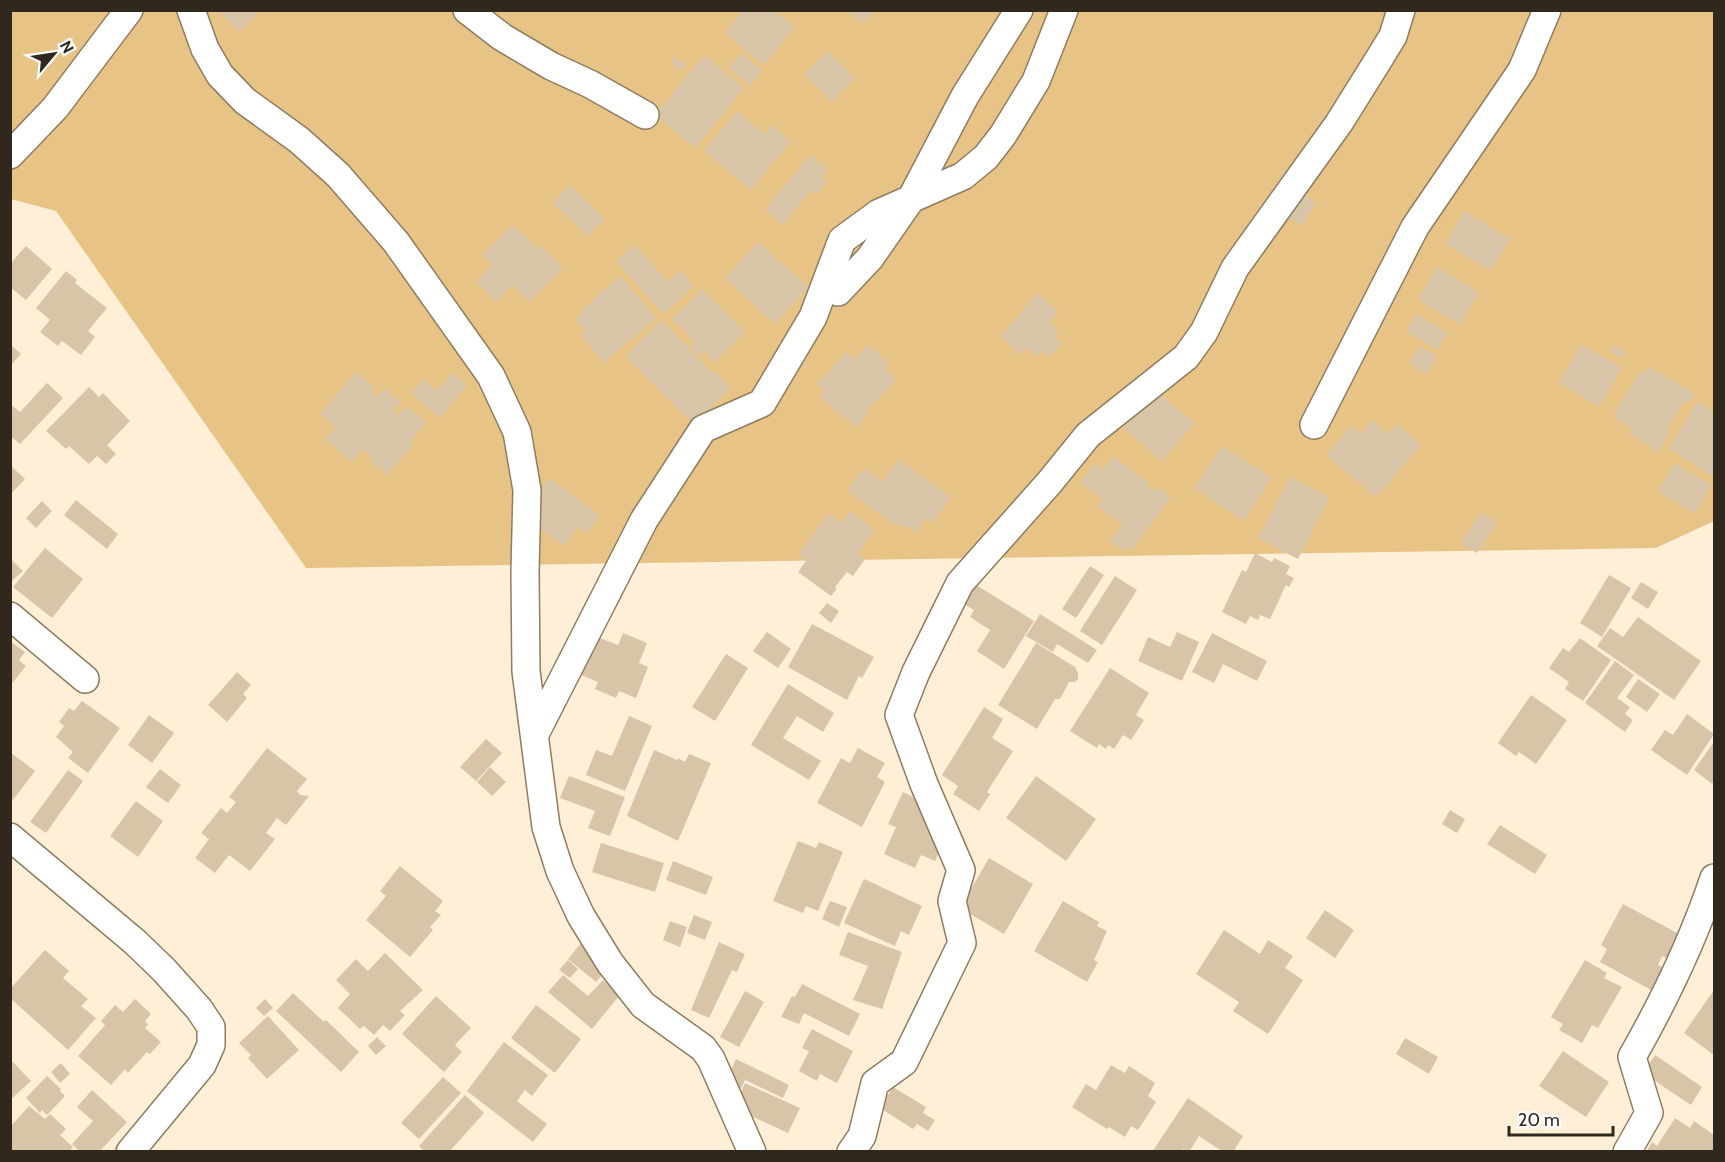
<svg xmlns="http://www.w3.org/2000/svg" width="1725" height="1162" font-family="Cabin,sans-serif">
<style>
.green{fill:#e8c386}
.building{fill:#d8c5a8}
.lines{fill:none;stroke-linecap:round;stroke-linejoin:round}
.minor-casing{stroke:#8e7c61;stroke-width:30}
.minor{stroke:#fff;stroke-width:27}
</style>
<rect width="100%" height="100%" fill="#ffefd7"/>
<!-- green -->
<path class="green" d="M10,11H1714V521L1656,548L306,568L56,211L11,199Z"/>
<!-- building -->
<path class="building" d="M218,10H256L258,13L239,32Z
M743,10H774L795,27L764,65L725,33Z
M846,10H874L863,24Z
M828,51L855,78L832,102L804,74Z
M741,53L762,71L750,86L729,68Z
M704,55L744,88L695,148L655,115Z
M675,56L686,65L681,71L671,62Z
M737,111L764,134L772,125L791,141L751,190L704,151Z
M810,155L828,169L822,177L827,182L817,195L811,190L783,225L765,209Z
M1286,168L1306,180L1299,192L1316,202L1302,226L1264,205Z
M570,185L605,219L588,236L553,203Z
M1464,211L1510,239L1491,271L1445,244Z
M513,225L538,249L541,246L563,268L529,302L513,285L496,302L476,282L492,265L482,255Z
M758,242L808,287L775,324L725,278Z
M635,245L668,282L680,270L694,286L663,314L616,261Z
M26,246L52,269L26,300L10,287V264Z
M1437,267L1479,292L1460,325L1418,300Z
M66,271L77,280L75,283L107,308L88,331L95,337L81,355L62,341L58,346L40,332L50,320L36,308Z
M620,276L656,318L604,363L581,335L586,331L575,319L583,313L581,311Z
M702,289L745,332L715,362L704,351L699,357L690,347L695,342L672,319Z
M1038,293L1058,312L1049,322L1059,331L1054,336L1062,343L1049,357L1042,351L1036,356L1026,348L1020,355L1000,336Z
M1416,314L1448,333L1438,350L1406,332Z
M661,320L713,373L715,371L731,387L694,425L626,356Z
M10,344L21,354L10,366Z
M868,344L889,364L885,368L896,379L872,406L871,405L865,411L868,414L856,427L819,397L825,391L817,384L846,352L854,359Z
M1581,344L1622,368L1599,407L1559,383Z
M1615,345L1626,352L1622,359L1611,352Z
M1419,346L1437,356L1426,374L1409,363Z
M1648,366L1695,394L1689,403L1685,400L1667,430L1670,433L1659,452L1629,434L1632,428L1613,417L1640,371L1644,374Z
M356,372L375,388L371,392L377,397L385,388L401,402L393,411L398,416L406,406L426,422L410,442L413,445L387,475L371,462L373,459L362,449L352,462L325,439L336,427L320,414Z
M452,373L467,385L440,418L411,393L423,379L437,391Z
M47,383L63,398L20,444L10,436V404L20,412Z
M89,387L99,397L103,393L130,421L107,445L116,454L106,464L97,456L89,464L69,446L66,449L46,431Z
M1155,390L1194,423L1162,461L1123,428Z
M1697,402L1714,412V477L1669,449Z
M1372,420L1388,434L1397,424L1421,445L1376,497L1326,455L1352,425L1361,433Z
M1222,446L1272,478L1244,521L1194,488Z
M1113,456L1148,482L1146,485L1154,491L1157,486L1171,497L1131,551L1126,547L1123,551L1110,541L1122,524L1096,506L1102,498L1080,483L1095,464L1103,470Z
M898,459L951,497L933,523L926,518L916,533L906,526L904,528L899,524L897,526L847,491L864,468L882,482Z
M1675,463L1711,485L1695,514L1658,491Z
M10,465L25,479L10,495Z
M1290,477L1329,497L1298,559L1258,538Z
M549,478L600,515L587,533L577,527L564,546L531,522L544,503L535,497Z
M76,500L118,534L107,549L64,515Z
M42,501L52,511L36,528L26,518Z
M850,511L875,530L858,554L865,559L853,576L847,572L835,587L837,588L831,596L798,572L806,561L798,555L829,513L842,523Z
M1482,512L1497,523L1477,553L1460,542Z
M45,548L83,579L52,618L13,587Z
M1255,553L1272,562L1274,558L1290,566L1286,574L1294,578L1289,587L1286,585L1270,619L1260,615L1258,620L1250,616L1246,624L1222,612L1242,570L1246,572Z
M10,558L23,571L10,583Z
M1090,566L1104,575L1076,618L1062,609Z
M1609,575L1631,588L1602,637L1580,623Z
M1115,576L1137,590L1102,645L1080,631Z
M1641,582L1658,592L1648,609L1631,598Z
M976,585L1034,621L1004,669L977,651L990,630L970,617L974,610L964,604Z
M827,603L839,611L831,623L819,613Z
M1040,614L1097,650L1088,663L1057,644L1053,652L1026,636Z
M1638,617L1701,661L1674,700L1597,646L1610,628L1623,637Z
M812,624L874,657L862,678L859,676L847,700L788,667Z
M767,632L791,649L778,668L753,651Z
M1177,632L1199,642L1182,681L1138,661L1148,637L1170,647Z
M623,633L647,643L639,663L648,667L636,698L619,691L616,698L595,689L598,682L579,674L595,636L618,645Z
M1212,633L1267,661L1257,681L1223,664L1214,683L1192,672Z
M1580,638L1611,660L1583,701L1565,689L1569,682L1549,668L1563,648L1569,652Z
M10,641L25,652L19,660L26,666L10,686Z
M1036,643L1075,667L1078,673V679L1075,682H1069L1060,699H1055L1037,729L998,705Z
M726,654L748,668L715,721L692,707Z
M1615,661L1634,675L1617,698L1630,707L1625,714L1633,720L1625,732L1585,703Z
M1110,668L1149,693L1136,715L1144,720L1131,740L1123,735L1114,749L1108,745L1106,749L1099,744L1097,748L1070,731Z
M237,672L251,685L243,694L247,698L227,722L208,705Z
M1638,679L1660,694L1647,712L1626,697Z
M788,684L834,713L823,732L797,716L783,738L821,761L809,780L751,745Z
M1531,695L1567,720L1536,764L1519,752L1516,756L1498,743Z
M82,701L120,728L88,773L68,758L73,752L56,737L64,726L59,722L69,708L74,711Z
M984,707L1003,719L992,738L1013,751L987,792L990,794L979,811L953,794L958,786L942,775Z
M1687,714L1714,734L1687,775L1651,750L1665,730L1673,735Z
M149,715L174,733L152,763L128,745Z
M629,716L652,726L625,791L586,775L596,750L612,756Z
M486,739L502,753L476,781L460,767Z
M1714,742V780L1712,784L1694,770Z
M267,748L307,779L297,791L300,795L309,796L286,825L277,818L266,833L275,839L250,871L229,855L215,873L195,858L209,839L201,833L221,808L227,813L236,802L229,797Z
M858,748L885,763L877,777L885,782L862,827L817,803L841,758L850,763Z
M654,750L677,760L667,784L678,758L685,762L689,754L711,763L678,841L627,816Z
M10,752L35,771L13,800L10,798Z
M490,767L506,782L492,796L477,782Z
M160,769L181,785L168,803L146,787Z
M68,770L83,781L46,833L30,822Z
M569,776L625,797L610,836L588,828L595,811L560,798Z
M1036,776L1096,819L1066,861L1006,818Z
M903,792L919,800L941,847L935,861L921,855L915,868L884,854L896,827L888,824Z
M136,801L163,821L138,857L110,836Z
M1450,810L1465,819L1457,833L1442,824Z
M1500,825L1547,855L1535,874L1487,844Z
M798,841L816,848L819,842L843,852L818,911L806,906L803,913L773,901Z
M601,843L664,863L655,892L592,872Z
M989,858L1033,884L1004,934L960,908Z
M673,861L713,877L706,895L666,880Z
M400,866L443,901L435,911L441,915L430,927L433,930L410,957L366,920L386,896L380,891Z
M864,879L922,906L909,935L901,931L895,946L844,923Z
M830,901L847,907L839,927L822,919Z
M1063,901L1099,922L1097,926L1107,931L1094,960L1098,962L1087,982L1034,951Z
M1623,904L1683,936L1671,960L1662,956L1658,965L1662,967L1651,990L1600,962L1607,949L1601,945Z
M1325,910L1354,930L1335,958L1306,938Z
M694,915L712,922L705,940L687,933Z
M670,921L687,927L680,947L663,940Z
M1224,930L1260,954L1268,940L1293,956L1285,968L1303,980L1268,1034L1233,1011L1239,1002L1196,974Z
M848,932L902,952L882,1009L853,1000L868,966L839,955Z
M719,942L745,954L737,972L732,970L709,1018L691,1010Z
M581,943L609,967L596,982L568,959Z
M45,950L69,971L63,978L88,999L81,1006L96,1018L68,1050L10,998V989Z
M385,953L423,990L400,1011L405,1015L390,1031L383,1025L374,1035L364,1026L360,1029L338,1008L350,994L336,980L356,959L368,971Z
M568,960L578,969L570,978L559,970Z
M1585,960L1607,973L1604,978L1622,987L1598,1028L1592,1025L1582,1043L1559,1030L1563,1024L1551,1017Z
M563,975L588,996L603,980L620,995L592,1029L548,992Z
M802,984L860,1014L849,1036L804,1013L799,1024L781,1017L792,996L795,997Z
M1714,990V1055L1684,1033Z
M745,991L764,1002L739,1047L720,1037Z
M293,993L324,1022L326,1020L359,1052L341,1072L276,1011Z
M436,996L471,1028L455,1045L462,1052L444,1072L402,1034Z
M135,999L151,1014L145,1021L148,1024L145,1028L161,1042L150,1054L147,1052L128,1073L125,1069L111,1085L78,1056L105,1025L101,1021L115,1005L123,1012Z
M265,999L273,1008L264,1016L256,1008Z
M536,1005L581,1039L555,1073L511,1038Z
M268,1016L299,1050L267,1079L248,1058L251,1055L239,1043Z
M812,1029L853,1051L837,1083L820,1074L817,1081L799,1071L809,1051L802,1048Z
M377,1037L386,1046L376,1055L368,1046Z
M1405,1038L1438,1057L1429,1074L1396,1054Z
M504,1042L548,1075L532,1096L525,1090L517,1101L547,1124L533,1142L467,1091Z
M1563,1051L1609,1082L1586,1117L1539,1086Z
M1655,1055L1702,1087L1691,1105L1643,1073Z
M10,1059L31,1081L10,1100Z
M736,1059L789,1085L783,1098L745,1080L739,1093L724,1086Z
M61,1063L70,1074L60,1083L51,1072Z
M1111,1065L1125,1073L1129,1066L1155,1083L1148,1096L1156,1102L1138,1130L1131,1126L1125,1137L1109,1127L1107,1129L1072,1107L1086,1084L1096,1090Z
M47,1076L61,1089L60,1091L65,1096L47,1115L42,1110L40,1113L26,1098Z
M443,1077L461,1093L419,1139L401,1123Z
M745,1083L800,1108L788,1133L734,1108Z
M893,1087L926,1107L923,1113L935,1120L928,1131L917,1124L913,1129L880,1108Z
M92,1090L127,1122L99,1152H80L72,1144L93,1121L77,1107Z
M465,1095L484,1113L449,1152H425L419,1146Z
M1188,1098L1243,1136L1233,1152H1223L1199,1136L1189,1152L1183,1149L1181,1152H1152Z
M29,1106L45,1119L50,1114L66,1129L60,1135L73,1147L69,1152H10V1127Z
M1675,1118L1690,1128L1694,1121L1714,1135V1152H1646L1652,1142L1657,1146Z"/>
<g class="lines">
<defs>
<path id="minor" d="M191,10L205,49L220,75L245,101L299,140L338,175L396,242L491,376L517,432L527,490L525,572L526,671L546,827L560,871L581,916L610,963L643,1005L703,1048L711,1059L752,1152
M467,10L502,37L551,66L590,84L645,115
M10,155L55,108L129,10
M838,292L870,258L911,199L965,96L1019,10
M1314,425L1415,227L1522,70L1547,10
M10,616L85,679
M535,734L644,520L703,429L762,403L813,317L842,240L879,213L963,176L986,157L1003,135L1036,81L1064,10
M10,837L135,942L164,970L199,1009L211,1027V1045L202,1065L130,1152
M851,1152L862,1136L875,1083L904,1062L962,943L952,901L961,870L924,784L899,715L916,672L960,583L1049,483L1088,435L1186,357L1204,332L1235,268L1339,123L1379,59L1393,36L1401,10
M1627,1152L1649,1113L1632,1057C1665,999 1693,941 1714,878"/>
</defs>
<!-- minor casing -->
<use href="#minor" class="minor-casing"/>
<!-- minor -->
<use href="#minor" class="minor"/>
</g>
<!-- border -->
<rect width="1725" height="1162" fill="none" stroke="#30281d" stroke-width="24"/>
<!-- north arrow -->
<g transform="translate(54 54) rotate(61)" stroke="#fefefe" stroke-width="4.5" paint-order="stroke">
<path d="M0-4.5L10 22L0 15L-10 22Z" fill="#30281d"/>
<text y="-9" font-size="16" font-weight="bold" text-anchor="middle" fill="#30281d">N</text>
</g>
<!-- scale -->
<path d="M1509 1126v9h104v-9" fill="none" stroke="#30281d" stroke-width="3"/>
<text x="1518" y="1126" font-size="18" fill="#30281d" stroke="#fefefe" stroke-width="4.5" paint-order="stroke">20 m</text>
</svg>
